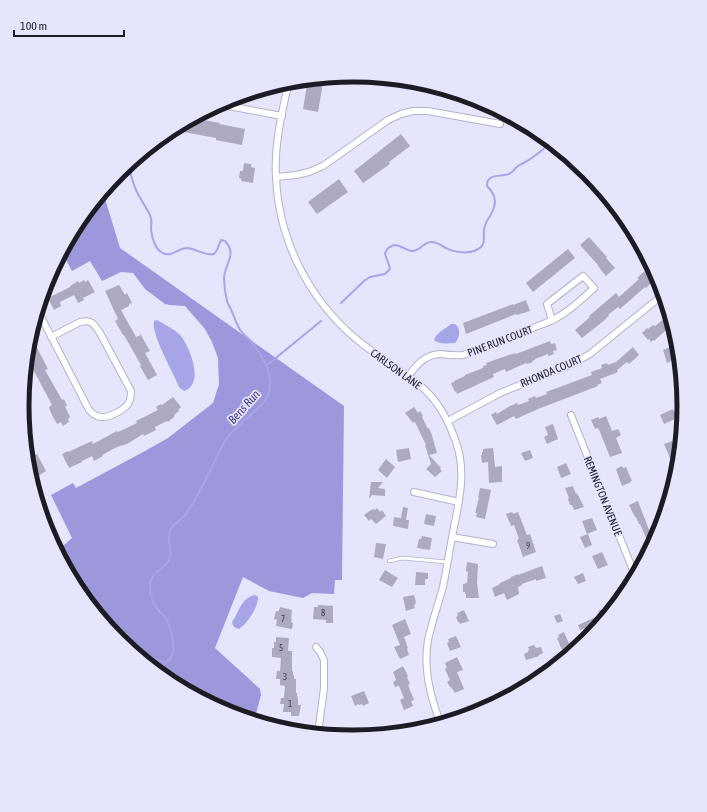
<svg xmlns="http://www.w3.org/2000/svg" width="707" height="812" font-family="'Asap Condensed',sans-serif">
<style>
.forest{fill:#9d98db}
.water{fill:#a8a4e8}
.lines{fill:none;stroke-linecap:round;stroke-linejoin:round}
.stream{stroke:#a8a4e8;stroke-width:2}
.building{fill:#abaac0}
.lane-casing{stroke:#b3b2c8;stroke-width:4.5}
.street-casing{stroke:#b3b2c8;stroke-width:8}
.lane{stroke:#fff;stroke-width:3}
.street{stroke:#fff;stroke-width:6}
.labels{text-anchor:middle;stroke-width:3.5;stroke-linejoin:round;paint-order:stroke}
.number-label{font-size:9px;fill:#40404b}
.street-label{font-size:11px;fill:#1c1c24;stroke:#e5e5fc}
.water-label{font-size:12px;font-style:italic;fill:#453887;stroke:#e5e5fc}
.rim{fill:none;stroke:#1c1c24;stroke-width:5}
</style>
<rect width="100%" height="100%" fill="#e5e5fc"/>
<!-- forest -->
<path class="forest" d="M103,192L120,248L344,406L342,580H335L334,594L312,593L303,598L269,591L243,577L215,648L260,689L261,695L254,721L224,711L216,696L208,702L169,681L119,640L96,612L98,610L89,590L81,594L78,590L57,551L72,538L51,495L73,483L76,488L145,451L168,438L213,403L219,384L218,358L212,342L205,329L185,306L170,305L165,304L145,289L133,273L121,272L102,281L90,261L72,271L62,252L78,222Z"/>
<!-- water -->
<path class="water" d="M157,320C165,325 175,329 181,336C190,348 205,384 184,391L179,387C173,372 151,334 154,321Z
M451,324H455C461,329 460,337 455,343C448,343 440,345 434,340C436,333 445,329 451,324Z
M255,595L258,597C259,606 247,624 239,629C235,628 233,627 232,622C240,611 240,599 255,595Z"/>
<g class="lines">
<!-- stream -->
<path class="stream" d="M129,163C130,167 130,171 131,175C133,183 138,195 142,201C145,207 149,211 151,218C152,222 151,226 151,230C152,237 155,248 161,252C171,259 178,248 187,248C197,249 205,256 214,254L217,250L221,240L225,241C237,254 226,262 224,277C224,285 225,293 227,301C228,305 231,308 232,312C235,318 237,326 241,331C244,335 248,338 252,342C257,349 266,362 268,370C271,379 271,389 267,397C263,406 253,412 246,419C240,425 232,431 227,438C220,448 216,460 210,471C203,486 195,501 185,515C181,521 173,524 170,530C166,541 173,549 170,557C167,571 149,569 150,588C150,596 154,605 159,611C161,614 165,616 167,620C171,629 178,652 169,660C168,661 166,662 164,662L150,657L142,660
M341,303L364,281L370,277L385,274L390,269C389,263 386,259 385,253L388,248L394,245C401,245 405,250 411,251C421,252 423,241 432,242C438,242 441,246 446,248C455,253 473,255 481,247C486,242 483,236 484,230C485,224 487,220 490,216C497,204 497,196 487,186C486,173 501,177 509,174C513,172 515,168 518,166C521,164 524,163 527,161C536,156 544,148 552,142
M266,366L321,321"/>
</g>
<!-- building -->
<path class="building" d="M324,77L318,112L303,109L308,79Z
M381,77L404,79L403,86L381,82Z
M424,83L446,89L445,93L423,89Z
M193,118L220,123L219,124L245,129L242,145L216,140V138L184,132L186,122Z
M401,134L410,146L389,162L390,164L363,183L354,171Z
M244,163L251,164V167L255,168L253,183L241,181L242,179L239,178L240,171H243Z
M339,179L348,192L317,214L308,202Z
M589,237L607,257L606,258L615,268L606,276L598,266V265L580,245Z
M568,249L575,258L533,292L526,283Z
M56,264L59,271L56,273L58,276L46,282Z
M648,268L655,276L652,279L653,280L650,282L651,283L646,288L645,287L620,309L618,307L608,315L609,316L606,318V319L582,338L575,330L590,317L589,316L616,293L619,297L639,279L637,278Z
M84,280L85,282L88,280L95,292L83,298L84,300L78,303L74,295L60,302L61,306L54,310L48,298L70,287V286L78,281L79,283Z
M119,285L125,295L127,293L132,303L129,304V306L121,310L136,337L141,335L150,351L145,353L157,375L148,380L140,366L141,365L124,335H123L115,321L118,319L105,291Z
M526,300L530,311L517,315L516,314L466,334L463,323L513,304V305Z
M670,314L673,324L654,341L653,340L651,342L649,339L648,340L642,333L647,328L648,329L653,325L655,326Z
M31,334L36,343L35,344L48,369L45,370L62,400L64,399L67,406H65L70,417L68,419L69,422L63,426L61,422L57,424L51,413L49,407L52,405L27,358L28,341Z
M550,341L551,344L555,343L557,350L553,351L554,354L548,356V354L535,359V360L532,361L533,362L527,364L526,363L506,372L505,369L493,374L494,377L457,394L456,391L455,392L451,383L454,382V381L465,376V375L483,368V366L487,365L486,363L509,355L516,353V354Z
M673,346L675,351L679,349L680,355L678,356V358L667,363L663,350Z
M633,347L639,355L629,364L627,362L617,370L618,372L600,379L602,383L597,385L598,386L572,396L538,409L516,419L514,416L499,424L497,425L491,415L496,412L497,414L510,406L517,403L518,405L529,401L528,399L535,396L536,398L547,394L546,392L592,375L591,372L602,368L601,365L607,363L608,365L616,362Z
M173,397L181,407L178,410L179,411L174,415L175,416L168,422L167,421L155,427L156,430L144,436L143,434L127,444L117,447L102,455L103,456L94,461L92,456L82,461V462L69,468L62,454L68,451V452L92,441L93,444L117,431L118,432L137,423L136,421L158,410L156,407L161,404L162,405Z
M414,407L418,413L420,411L423,416L422,417L428,429L429,428L432,435V436L437,453L429,455L441,468L440,469L442,471L435,477L426,469L431,464L425,445H426L415,422L413,423L405,413Z
M673,409L677,418L664,424L660,415Z
M606,416L612,431L618,429L621,435L616,438L622,453L610,457L600,432L598,428L595,429L591,420L599,417V419Z
M553,424L558,439L547,444L544,437L548,435L545,427Z
M672,441L677,453L680,452V459L672,463L664,444Z
M409,448L411,459L398,462L396,450Z
M493,448L495,467L502,466V482L489,483L488,462L482,463L481,455H482V452H483V449Z
M530,450L533,458L525,461L521,453Z
M37,454L46,471L38,476L37,474L32,477L31,475L30,476L28,463L33,460L31,457Z
M386,459L395,467L387,478L378,470Z
M566,463L571,474L561,478L557,467Z
M622,466L623,468L626,467L632,481H630L631,482L622,486L616,469Z
M371,482H383L378,488L385,489V496L372,495L369,499Z
M573,486L576,494L577,493L584,507L574,510L572,505H570L568,499L569,498L565,488Z
M480,488L491,490L485,519L476,517L477,513H475L479,498H478Z
M638,501L649,530L652,529L657,539L651,549L640,524H639L636,517H635L629,505Z
M403,507L408,508L406,520H409L408,529L393,526L394,517L401,518Z
M377,508L380,512L382,510L386,516L376,524L371,519L369,521L364,515L371,510L373,509L375,510Z
M512,512L513,514L518,512L527,535L530,534L536,552L523,557L517,540L519,539L514,525L511,526L506,514Z
M426,514L436,516L434,526L424,524Z
M592,518L597,530L587,534L582,521Z
M588,534L592,545L585,548L580,537Z
M422,536L432,538L430,550L417,548L419,539H421Z
M376,543L386,544L383,559L374,557Z
M602,552L608,565L598,569L592,556Z
M467,562L478,564L477,583L479,598H466V594H465V592H463V584L467,583L468,572L466,571Z
M542,566L546,578L536,581V579L522,584V585L518,587L519,594L507,600L504,593L495,597L492,588L500,584V583L511,578V577L518,574V575Z
M385,570L398,578L392,587L379,580Z
M416,572L428,573V579H425V585H415Z
M583,573L586,581L578,584L574,577Z
M414,595L416,602H415L416,604L414,605L415,608L406,611L403,597Z
M318,605L333,606V623H326V620L313,619L314,607H318Z
M616,606L604,621L580,630L578,625L598,616L597,614L599,613L598,611L603,609L604,611Z
M280,607L292,610L291,618H292L291,622L293,623L292,629L276,626L277,620L274,619L276,611H279Z
M464,610L469,621L460,624L459,622H458L456,617L458,616L457,613Z
M560,614L563,621L557,623L554,616Z
M405,619L411,634L404,637L408,648L407,649L409,655L400,659L394,647L400,645L392,625Z
M564,632L570,646L562,650L557,638L559,637L558,635Z
M456,636L461,647L450,651L447,643L449,642L448,639Z
M276,637L289,638L288,651H292V671H293V675H294V679H296V693H297V697H298V705H301L299,716H291V712H283L284,704H280L281,698H284L285,686L280,685V679H276L277,671H280L281,658L272,657V648H274V642H276Z
M534,645L536,648L541,647L543,653L539,655V656L536,657L526,660L524,654L528,652V651L529,650L528,647Z
M457,657L463,670L457,672L464,689L455,693L451,687H450L447,682L450,680L445,669L447,668L445,663Z
M403,666L408,676L407,677L410,684L408,685L414,700L411,701L413,706L404,710L400,700L404,698L399,686L395,687L393,682L396,680L393,672Z
M364,691L369,703L363,706L362,704L359,705L358,704L355,706L351,696Z"/>
<g class="lines">
<defs>
<path id="lane" d="M389,561L402,558L447,562"/>
<path id="street" d="M289,81C282,112 274,145 276,177C279,246 314,309 369,349C389,364 413,376 430,395C442,408 450,425 456,442C466,470 460,498 454,527C450,547 447,567 443,587C438,605 432,622 428,640C423,669 430,697 441,724
M218,104L282,116
M276,177L296,175L309,172L323,166L388,120L401,114L413,111H428L500,124
M38,311L89,410C92,413 94,415 97,416C105,420 123,411 128,404C131,400 131,396 131,391L100,333C94,324 91,319 80,322L51,337
M408,376C417,365 425,354 441,354C448,355 455,356 463,355L543,324C548,322 554,320 558,317C571,310 583,298 594,288L583,276L547,304L552,320
M571,415L636,578
M448,421L500,393L565,367L578,361L590,354L601,345L664,294
M414,492L459,502
M452,537L493,544
M316,647L320,652L324,660V688L318,734
M414,732L535,683"/>
</defs>
<!-- lane casing -->
<use href="#lane" class="lane-casing"/>
<!-- street casing -->
<use href="#street" class="street-casing"/>
<!-- lane -->
<use href="#lane" class="lane"/>
<!-- street -->
<use href="#street" class="street"/>
</g>
<g class="labels">
<!-- number labels -->
<g class="number-label">
<text x="528" y="549">9</text>
<text x="323" y="616">8</text>
<text x="283" y="622">7</text>
<text x="281" y="651">5</text>
<text x="285" y="680">3</text>
<text x="290" y="707">1</text>
</g>
<!-- street labels -->
<g class="street-label">
<text transform="translate(500 341) rotate(-21)" y="4">PINE RUN COURT</text>
<text transform="translate(396 369) rotate(36)" y="4">CARLSON LANE</text>
<text transform="translate(551 371) rotate(-23)" y="4">RHONDA COURT</text>
<text transform="translate(603 496) rotate(68)" y="4">REMINGTON AVENUE</text>
</g>
<!-- water labels -->
<g class="water-label">
<text transform="translate(244 407) rotate(-48)" y="4">Bens Run</text>
</g>
</g>
<!-- crop -->
<path d="M0 0H707V812H0ZM29 406a324 324 0 1 1 648 0a324 324 0 1 1-648 0Z" fill="#e5e5fc" fill-rule="evenodd"/>
<path class="rim" d="M29 406a324 324 0 1 1 648 0a324 324 0 1 1-648 0Z"/>
<!-- scale -->
<path d="M14 30v6h110v-6" fill="none" stroke="#1c1c24" stroke-width="2"/>
<text x="20" y="30" font-size="12" fill="#1c1c24" stroke="#e5e5fc" stroke-width="3" paint-order="stroke">100 m</text>
</svg>
